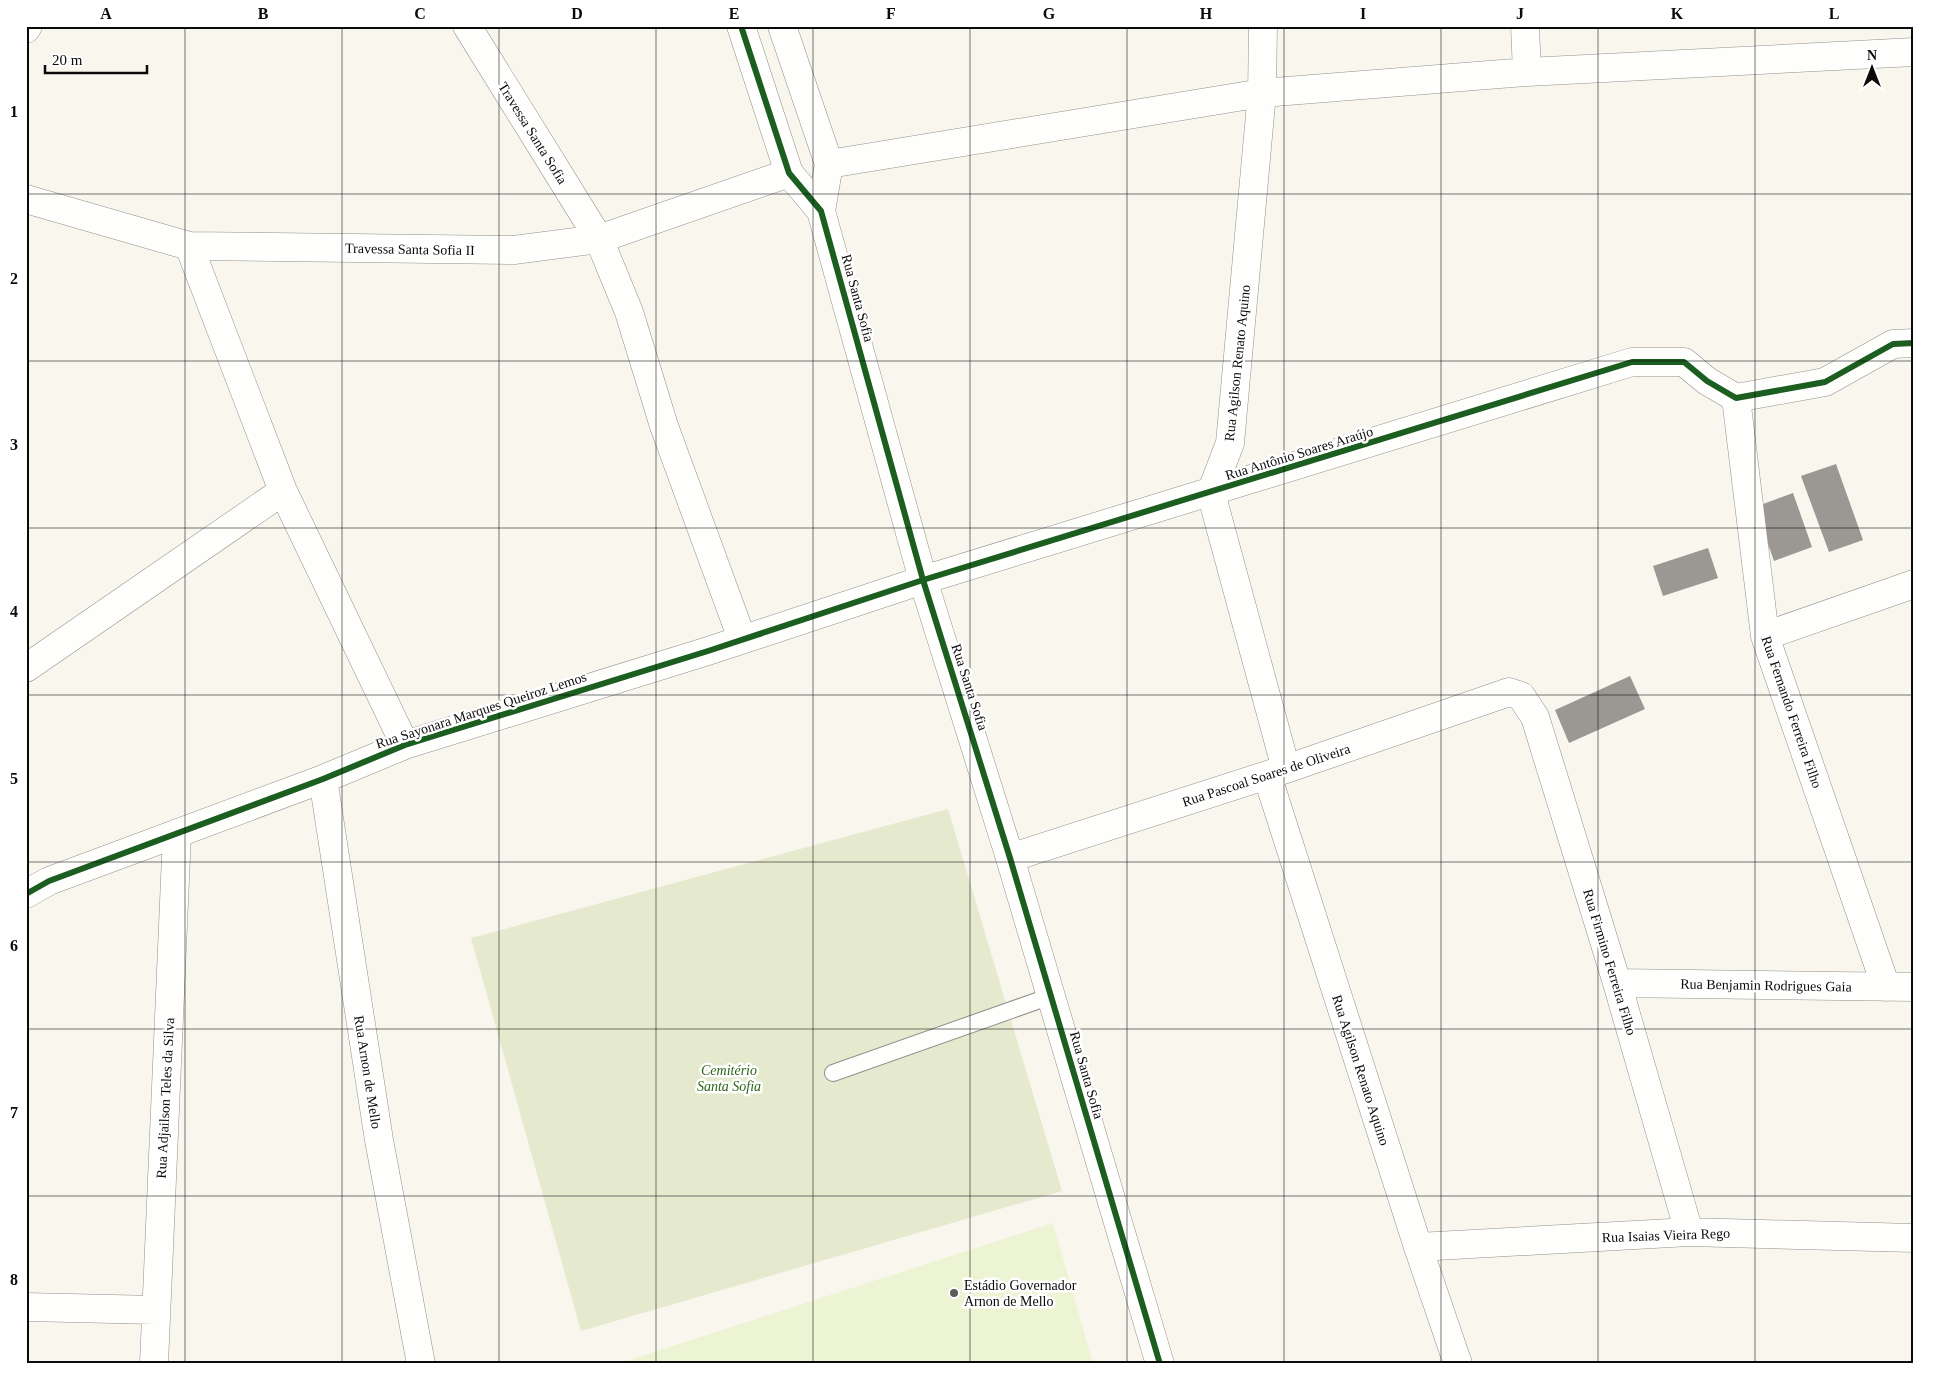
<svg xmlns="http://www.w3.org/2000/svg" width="1940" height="1390" font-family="Georgia,serif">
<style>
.cemetery{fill:#e5eacf}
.pitch{fill:#edf4d4}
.building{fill:#9b9893}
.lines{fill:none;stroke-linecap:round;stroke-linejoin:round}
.service-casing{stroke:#92908c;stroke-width:18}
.minor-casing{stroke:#92908c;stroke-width:29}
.tertiary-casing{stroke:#92908c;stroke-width:29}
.service{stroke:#fefefc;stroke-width:16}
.minor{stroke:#fefefc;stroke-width:28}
.tertiary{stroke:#fefefc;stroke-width:28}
.cycleway-casing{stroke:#fff;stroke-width:9}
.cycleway{stroke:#1b5e20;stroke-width:6}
.grid{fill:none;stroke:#0a0a0a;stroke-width:1;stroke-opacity:0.55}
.poi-dot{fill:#5e5d59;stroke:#fff;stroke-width:2}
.labels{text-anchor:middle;stroke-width:5;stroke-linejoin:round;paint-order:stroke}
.street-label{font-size:14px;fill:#0a0a0a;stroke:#fff}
.park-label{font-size:14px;font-style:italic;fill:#2a6516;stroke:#fff}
.poi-label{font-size:14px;fill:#0a0a0a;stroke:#fff;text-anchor:start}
.neatline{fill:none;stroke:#0a0a0a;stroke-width:2}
.grid-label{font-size:16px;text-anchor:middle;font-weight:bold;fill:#0a0a0a}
</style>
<rect width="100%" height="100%" fill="#f9f6ed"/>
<!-- cemetery -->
<path class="cemetery" d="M948,809L1062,1191L581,1331L471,938Z"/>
<!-- pitch -->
<path class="pitch" d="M1053,1223L1093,1364H617Z"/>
<!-- building -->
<path class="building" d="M1836,464L1863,540L1829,552L1801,476Z
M1793,493L1812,547L1774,561L1755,507Z
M1708,548L1718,578L1663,596L1653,566Z
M1630,676L1645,709L1569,743L1555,710Z"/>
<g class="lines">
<defs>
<path id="service" d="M833,1073L1051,996"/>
<path id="minor" d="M467,26L599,239L629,312L664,426L742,639
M1263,26L1262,93L1230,443L1211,493L1286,769
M1525,26L1527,72
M26,29L28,26
M829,164L1262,93L1527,72L1914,52
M26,199L189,246L514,250L599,239L789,173
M189,246L283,491L405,745
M1736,398L1765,636L1886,987
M1765,636L1914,584
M26,668L283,491
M1267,775L1418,1247L1458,1364
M323,779L379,1140L421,1364
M1010,858L1286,769L1509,692L1521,696L1535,717L1617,983L1689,1232
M26,894L49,881L323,779L405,745L708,651L923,580L1632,362H1684L1707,381L1736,398L1825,382L1893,344L1914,343
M1617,983L1914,987
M1418,1247L1689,1232L1914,1238
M26,1307L156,1310
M154,1364L177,833"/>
<path id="tertiary" d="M741,26L789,173L821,211L923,580L1010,858L1160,1364
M782,26L829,164L821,211"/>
</defs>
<!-- service casing -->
<use href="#service" class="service-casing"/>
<!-- minor casing -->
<use href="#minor" class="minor-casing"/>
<!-- tertiary casing -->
<use href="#tertiary" class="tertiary-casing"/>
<!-- service -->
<use href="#service" class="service"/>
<!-- minor -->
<use href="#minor" class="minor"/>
<!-- tertiary -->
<use href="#tertiary" class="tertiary"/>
<defs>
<path id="cycleway" d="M741,26L789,173L821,211L923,580L1010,858L1160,1364
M26,894L49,881L323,779L405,745L708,651L923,580L1632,362H1684L1707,381L1736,398L1825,382L1893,344L1914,343"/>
</defs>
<!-- cycleway casing -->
<use href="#cycleway" class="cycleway-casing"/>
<!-- cycleway -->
<use href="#cycleway" class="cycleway"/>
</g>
<!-- grid -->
<path class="grid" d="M185,26V1364M342,26V1364M499,26V1364M656,26V1364M813,26V1364M970,26V1364M1127,26V1364M1284,26V1364M1441,26V1364M1598,26V1364M1755,26V1364M26,194H1914M26,361H1914M26,528H1914M26,695H1914M26,862H1914M26,1029H1914M26,1196H1914"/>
<!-- markers -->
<circle class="poi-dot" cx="954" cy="1293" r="5"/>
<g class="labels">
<!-- street labels -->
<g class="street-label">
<text transform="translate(533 133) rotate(58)" y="5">Travessa Santa Sofia</text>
<text transform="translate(410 249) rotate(1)" y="5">Travessa Santa Sofia II</text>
<text transform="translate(858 298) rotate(75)" y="5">Rua Santa Sofia</text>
<text transform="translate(1237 363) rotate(-84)" y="5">Rua Agilson Renato Aquino</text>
<text transform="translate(1299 453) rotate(-17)" y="5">Rua Antônio Soares Araújo</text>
<text transform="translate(970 687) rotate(72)" y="5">Rua Santa Sofia</text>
<text transform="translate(481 710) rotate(-18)" y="5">Rua Sayonara Marques Queiroz Lemos</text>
<text transform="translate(1792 712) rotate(71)" y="5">Rua Fernando Ferreira Filho</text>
<text transform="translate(1266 775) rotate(-18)" y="5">Rua Pascoal Soares de Oliveira</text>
<text transform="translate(1610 962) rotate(73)" y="5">Rua Firmino Ferreira Filho</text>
<text transform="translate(1766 985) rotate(1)" y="5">Rua Benjamin Rodrigues Gaia</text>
<text transform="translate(1361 1070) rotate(72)" y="5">Rua Agilson Renato Aquino</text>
<text transform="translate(368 1072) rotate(81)" y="5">Rua Arnon de Mello</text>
<text transform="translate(1087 1075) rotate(74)" y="5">Rua Santa Sofia</text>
<text transform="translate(165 1098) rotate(-87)" y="5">Rua Adjailson Teles da Silva</text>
<text transform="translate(1666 1235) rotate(-2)" y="5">Rua Isaias Vieira Rego</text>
</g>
<!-- park labels -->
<g class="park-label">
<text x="729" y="1075">Cemitério<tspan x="729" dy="16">Santa Sofia</tspan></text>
</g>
<!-- poi labels -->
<g class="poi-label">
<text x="964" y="1290">Estádio Governador<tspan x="964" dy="16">Arnon de Mello</tspan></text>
</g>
</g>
<!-- border -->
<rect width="1940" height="1390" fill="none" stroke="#ffffff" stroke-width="55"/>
<!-- north arrow -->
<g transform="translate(1872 68)" stroke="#ffffff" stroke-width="4" paint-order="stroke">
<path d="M0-4L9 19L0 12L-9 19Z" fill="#0a0a0a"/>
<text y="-8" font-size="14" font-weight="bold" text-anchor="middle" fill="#0a0a0a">N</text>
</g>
<!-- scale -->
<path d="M45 65v8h102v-8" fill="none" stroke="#0a0a0a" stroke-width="2.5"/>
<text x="52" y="65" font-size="15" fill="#0a0a0a" stroke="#ffffff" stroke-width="4" paint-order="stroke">20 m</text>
<rect x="28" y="28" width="1884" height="1334" class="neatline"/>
<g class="grid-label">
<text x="106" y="19">A</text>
<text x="263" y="19">B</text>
<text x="420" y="19">C</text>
<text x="577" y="19">D</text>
<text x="734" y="19">E</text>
<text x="891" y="19">F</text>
<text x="1049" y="19">G</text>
<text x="1206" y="19">H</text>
<text x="1363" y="19">I</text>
<text x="1520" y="19">J</text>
<text x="1677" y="19">K</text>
<text x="1834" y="19">L</text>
<text x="14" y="117">1</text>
<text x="14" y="284">2</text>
<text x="14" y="450">3</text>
<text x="14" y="617">4</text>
<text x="14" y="784">5</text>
<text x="14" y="951">6</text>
<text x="14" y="1118">7</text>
<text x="14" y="1285">8</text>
</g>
</svg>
